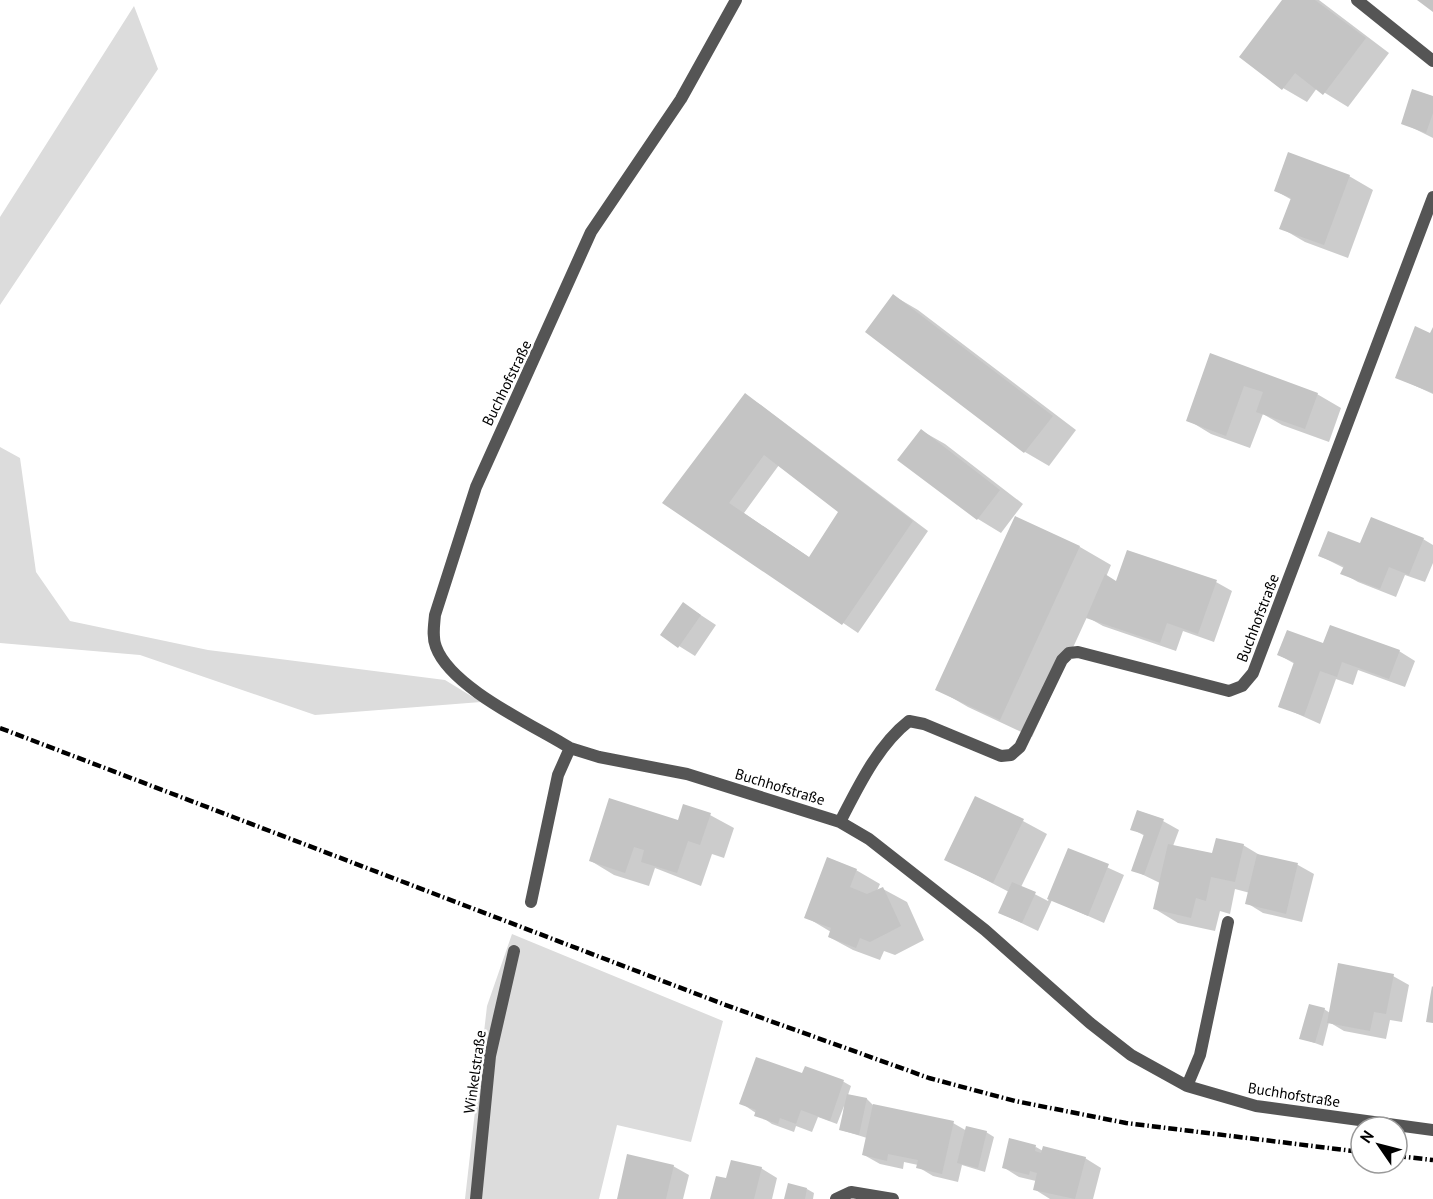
<svg xmlns="http://www.w3.org/2000/svg" width="1433" height="1199" font-family="'PT Sans',sans-serif">
<style>
.green{fill:#dcdcdc}
.shadow{fill:#0003;fill-rule:evenodd}
.building{fill:#c4c4c4;fill-rule:evenodd}
.lines{fill:none;stroke-linecap:round;stroke-linejoin:round}
.minor{stroke:#555;stroke-width:12}
.rail{stroke:#000;stroke-width:4.5;stroke-dasharray:9 3 1.5 3;stroke-linecap:butt}
.labels{text-anchor:middle;stroke-width:5;stroke-linejoin:round;paint-order:stroke}
.street-label{font-size:15px;fill:#000;stroke:#fff}
</style>
<rect width="100%" height="100%" fill="#fff"/>
<!-- green -->
<path class="green" d="M134,6L158,69L0,305V217Z
M0,447L20,458L36,572L70,621L208,650L445,680L481,702L315,715L140,655L0,643Z
M512,934L723,1021L691,1142L617,1125L599,1199H465L487,1006Z"/>
<!-- shadow -->
<path class="shadow" d="M1284,0H1319L1389,53L1348,107L1317,88L1307,102L1283,88Z
M1433,98V138L1403,123Z
M1349,176L1373,190L1348,258L1305,242L1281,228L1292,200L1276,191Z
M894,296L918,310L1076,430L1049,466L1025,452L867,332Z
M1433,330V394L1396,377Z
M1211,355L1317,394L1341,408L1329,442L1282,425L1263,414L1250,448L1211,434L1188,420Z
M745,395L761,405L928,531L858,633L665,503ZM779,465L840,512L810,558L744,513Z
M922,431L945,444L1023,504L1001,533L978,519Z
M1016,518L1080,547L1111,565L1106,577L1117,583L1216,582L1232,591L1214,642L1183,631L1176,651L1103,626L1087,617L1032,737L968,707L937,689Z
M1423,539L1433,545V563L1425,582L1405,575L1396,597L1358,582L1342,573L1344,568L1320,556L1361,545Z
M684,604L716,625L695,656L679,646Z
M1324,645L1399,651L1415,661L1405,687L1358,670L1353,685L1336,679L1320,724L1280,706L1295,664L1279,655Z
M710,815L734,828L724,858L712,854L701,886L655,868L649,886L614,875L591,861L679,822Z
M1023,821L1047,834L1021,887L1048,901L1069,850L1124,875L1104,923L1052,900L1038,931L1000,913L1009,892L946,859Z
M1163,821L1179,830L1173,846L1213,855L1243,845L1263,857L1298,865L1314,874L1302,922L1263,913L1247,903L1250,893L1235,889L1230,914L1220,911L1215,931L1178,923L1155,909L1160,883L1133,870L1145,836L1132,829Z
M856,870L880,884L877,891L883,889L907,902L924,940L895,955L884,951L880,960L853,950L829,937L831,932L806,917Z
M1393,976L1409,985L1402,1022L1390,1020L1386,1039L1344,1031L1329,1022L1323,1046L1301,1038L1324,1009L1330,1013Z
M806,1068L844,1082L851,1086L848,1095L867,1099L874,1106L953,1123L967,1131L986,1132L994,1137L985,1172L962,1165L958,1182L933,1176L918,1167V1165L904,1162L903,1169L880,1164L864,1155L867,1138L841,1130L844,1106L837,1124L818,1117L812,1132L796,1126L794,1132L772,1124L741,1103L803,1075Z
M1036,1147L1043,1151L1085,1158L1101,1168L1093,1199H1050L1034,1189L1036,1181L1019,1177L1003,1167Z
M673,1166L689,1175L683,1199H619Z
M761,1168L777,1178L772,1199H712L727,1180Z
M807,1189L814,1193L813,1199H786Z"/>
<!-- building -->
<path class="building" d="M1282,0H1315L1366,38L1323,95L1295,73L1282,90L1239,57Z
M1417,0H1433V12Z
M1412,89L1433,96V113L1426,133L1401,124Z
M1288,152L1350,175L1324,245L1279,229L1291,198L1274,191Z
M893,294L1053,416L1024,453L865,332Z
M1415,326L1430,333L1433,327V393L1395,378Z
M1210,353L1318,393L1305,429L1256,412L1263,392L1244,386L1226,436L1186,421Z
M745,393L913,521L842,625L662,503ZM764,455L838,512L809,557L729,503Z
M921,429L1000,490L977,520L897,460Z
M1015,516L1080,546L1000,720L935,690Z
M1371,517L1424,538L1409,575L1389,567L1380,589L1340,574L1344,566L1318,556L1328,531L1360,543Z
M1127,550L1217,580L1198,634L1167,623L1160,643L1086,618L1105,574L1116,581Z
M683,602L701,615L678,648L660,635Z
M1330,625L1400,650L1389,679L1342,662L1337,677L1320,671L1304,716L1278,707L1294,662L1277,655L1287,630L1323,643Z
M975,796L1024,819L993,883L944,860Z
M609,798L678,820L683,804L711,813L700,845L688,841L677,873L641,862L644,850L634,847L625,873L589,861Z
M1137,810L1164,819L1144,875L1131,871L1144,834L1130,830Z
M1216,838L1244,844L1235,882L1211,877L1206,901L1196,898L1191,918L1153,909L1168,844L1212,853Z
M1068,848L1109,864L1088,916L1047,899Z
M1257,854L1298,863L1286,914L1245,904Z
M827,857L857,869L850,887L867,894L883,887L901,926L870,942L860,938L856,948L828,937L831,928L804,918Z
M1012,882L1036,892L1022,923L998,913Z
M1338,963L1394,974L1386,1014L1374,1012L1370,1031L1327,1023Z
M1432,986L1433,987V1023L1426,1022Z
M1309,1004L1325,1008L1315,1043L1299,1039Z
M756,1057L802,1073L805,1066L844,1080L830,1121L801,1110L796,1124L780,1118L778,1124L754,1116L756,1110L739,1104Z
M847,1094L867,1098L859,1135L839,1130Z
M873,1104L954,1121L942,1174L916,1168L918,1160L888,1154L887,1161L862,1155Z
M966,1126L987,1131L978,1168L957,1163Z
M1009,1138L1036,1145L1035,1151L1041,1153L1043,1146L1086,1157L1075,1199L1033,1190L1037,1173L1030,1171L1029,1175L1002,1168Z
M627,1154L674,1165L666,1199H617Z
M731,1160L762,1167L754,1199H710L716,1176L726,1178Z
M788,1183L807,1188L805,1199H784Z"/>
<g class="lines">
<!-- minor -->
<path class="minor" d="M1357,0L1433,61
M570,748C533,725 451,688 436,647C432,637 434,626 435,615L476,487L591,232L681,99L736,0
M840,822C858,787 878,745 909,721L924,724L1001,756L1011,755L1020,747L1062,660L1069,653L1078,652L1229,691L1242,686L1253,673L1433,197
M531,902L558,775L570,748L599,757L687,774L840,822L869,839L985,930L1090,1023L1131,1055L1187,1086L1256,1106L1433,1130
M1187,1086L1200,1055L1228,922
M476,1199L490,1056L514,951
M836,1199L851,1192L893,1199"/>
<!-- rail -->
<path class="rail" d="M0,728L723,1004L929,1078L1015,1101L1126,1123L1361,1152
M1397,1156L1433,1160"/>
</g>
<g class="labels">
<!-- street labels -->
<g class="street-label">
<text transform="translate(507 383) rotate(-64)" y="5">Buchhofstraße</text>
<text transform="translate(1258 618) rotate(-69)" y="5">Buchhofstraße</text>
<text transform="translate(780 787) rotate(17)" y="5">Buchhofstraße</text>
<text transform="translate(475 1072) rotate(-82)" y="5">Winkelstraße</text>
<text transform="translate(1294 1095) rotate(9)" y="5">Buchhofstraße</text>
</g>
</g>
<!-- north arrow -->
<g transform="translate(1379 1145) rotate(305)"><circle r="28" fill="#ffffff" stroke="#999999" stroke-width="1.5"/>
<path d="M0-4.5L10 22L0 15L-10 22Z" fill="#000000"/>
<text y="-9" font-size="16" font-weight="bold" text-anchor="middle" fill="#000000">N</text>
</g>
</svg>
